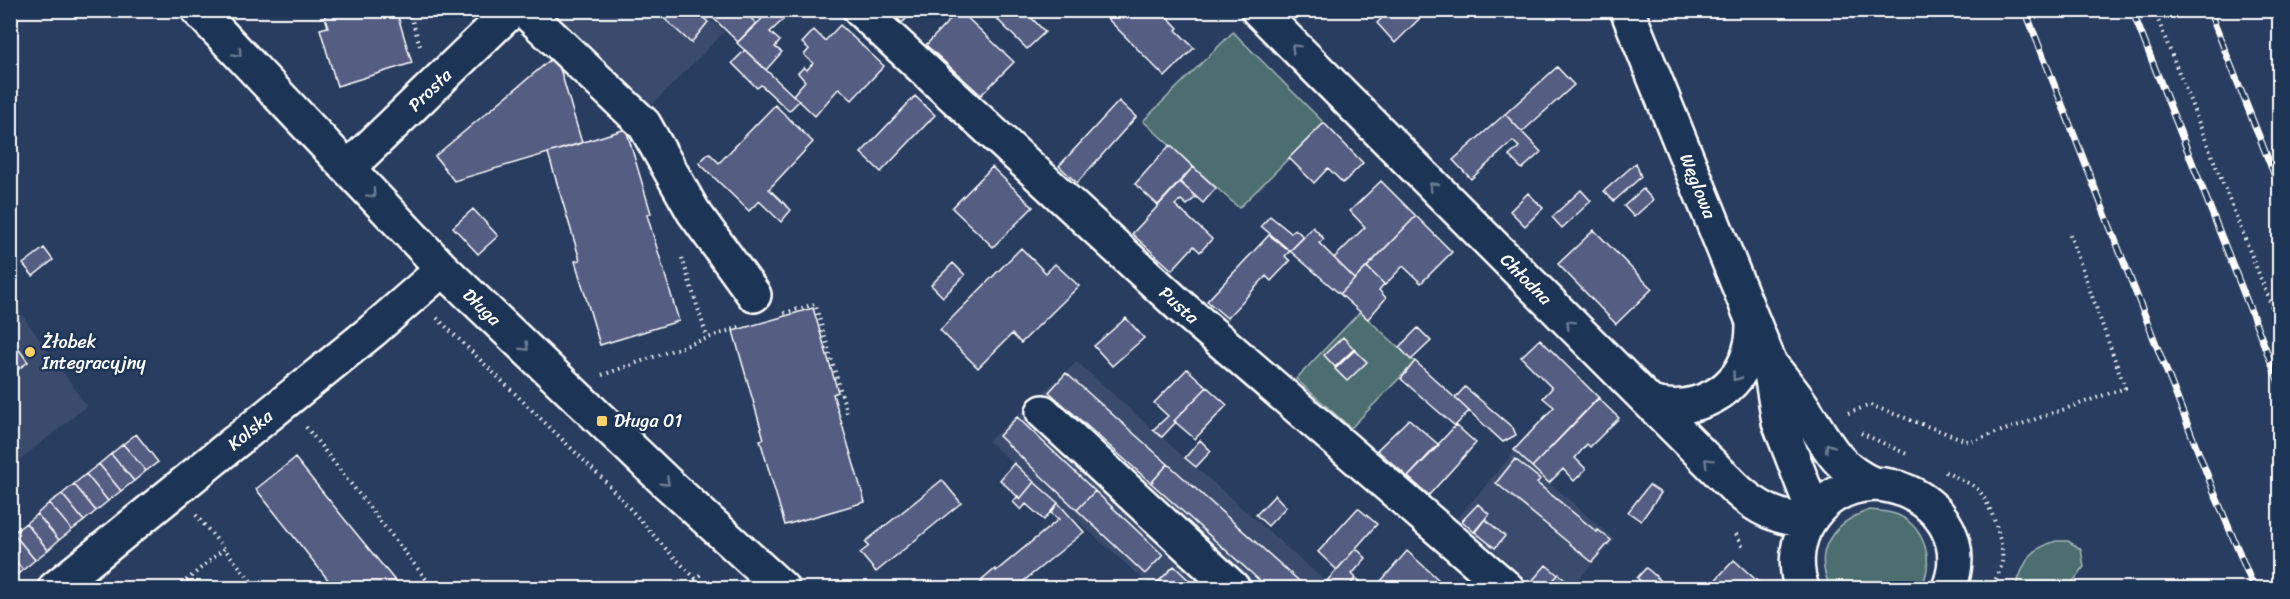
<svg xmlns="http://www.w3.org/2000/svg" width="2290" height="599" font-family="Sriracha,sans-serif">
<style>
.built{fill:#3b4b6d}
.green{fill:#4d6e6f;stroke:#a6b6b7;stroke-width:1.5}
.building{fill:#575d83;stroke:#fff;stroke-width:1.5}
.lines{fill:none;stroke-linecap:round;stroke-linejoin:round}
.minor-casing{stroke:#fff;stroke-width:38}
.path{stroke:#fff;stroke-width:4;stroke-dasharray:1.5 4.5;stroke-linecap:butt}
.minor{stroke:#1d3557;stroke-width:33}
.rail-casing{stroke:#fff;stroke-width:7}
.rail{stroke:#1d3557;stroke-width:4.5;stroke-dasharray:14;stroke-linecap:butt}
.oneway{stroke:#6c7c92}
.poi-dot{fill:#ffd166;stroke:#1d3557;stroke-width:2}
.labels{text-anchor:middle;stroke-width:5;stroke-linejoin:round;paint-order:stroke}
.street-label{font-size:18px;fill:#fff;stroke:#1d3557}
.poi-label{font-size:18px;fill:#fff;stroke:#1d3557;text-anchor:start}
</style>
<rect width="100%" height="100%" fill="#293d60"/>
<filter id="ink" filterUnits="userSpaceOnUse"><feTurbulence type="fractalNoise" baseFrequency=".0167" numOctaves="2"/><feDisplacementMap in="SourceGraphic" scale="12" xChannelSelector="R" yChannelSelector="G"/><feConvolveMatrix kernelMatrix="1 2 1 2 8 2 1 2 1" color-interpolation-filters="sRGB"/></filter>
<g filter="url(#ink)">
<!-- built -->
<path class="built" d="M563,11H701L724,32L646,111L550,23Z
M10,298L87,406L11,467H10Z
M1077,362L1185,458L1333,588H1153L988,441Z
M1514,452L1615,540L1570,588H1538L1457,519Z"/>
<!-- green -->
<path class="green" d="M1233,32L1324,123L1239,208L1143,121Z
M1360,312L1415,362L1351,428L1296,379Z
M1870,510C1880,511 1888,511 1898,515C1925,527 1936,564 1920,588H1831C1811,551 1833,522 1870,510Z
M2056,541H2068L2081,549L2084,567L2068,588H2015C2025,562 2027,550 2056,541Z"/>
<!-- building -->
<path class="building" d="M323,10H396L412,63L337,86L320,29L328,27Z
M655,10H695L708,22L691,43Z
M705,10H742L756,23L738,42Z
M771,10H778L785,18L770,32L780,41L775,47L782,52L766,70L737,43Z
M889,10H915L902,23Z
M959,10L1014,62L981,95L926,45Z
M988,10H1024L1045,32L1027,49Z
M1113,10H1161L1178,28L1176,30L1194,48L1165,77L1106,17Z
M1390,10H1428L1395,43L1377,23Z
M840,25L884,66L852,100L839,88L815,116L793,95L805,81L798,73L804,67L807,70L813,63L804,55L809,49L802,43L814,30L825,41Z
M745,50L799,101L789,111L761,85L757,88L732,63Z
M556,55L582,143L454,181L435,156Z
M1557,67L1574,85L1522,132L1505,114Z
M915,96L935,115L881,172L861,153Z
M1119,101L1136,117L1077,183L1059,166Z
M775,105L813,142L769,189L791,210L781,222L759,201L749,211L699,163L709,153L719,163Z
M1505,114L1541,152L1522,169L1509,156L1519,147L1513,141L1471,179L1453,160Z
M1324,123L1363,163L1343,183L1328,168L1314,183L1289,158Z
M626,129L651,213L647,215L679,321L600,345L575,261L580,260L548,153Z
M1170,145L1193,167L1158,205L1135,184Z
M1636,163L1641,177L1614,201L1604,191Z
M992,167L1033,207L993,247L952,208Z
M1193,167L1216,188L1203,203L1180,182Z
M1381,181L1416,216L1355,279L1334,258L1365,227L1350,211Z
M1180,182L1196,197L1187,205L1181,200L1175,205L1212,239L1200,252L1194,246L1172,270L1132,234Z
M1643,189L1653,200L1634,217L1624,206Z
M1581,190L1591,201L1562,228L1552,217Z
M1528,193L1543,208L1525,226L1510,211Z
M473,209L498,236L478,254L453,227Z
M1270,216L1291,233L1295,229L1304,237L1290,251L1261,226Z
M1416,216L1452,252L1421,283L1403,266L1385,285L1367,267Z
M1313,227L1324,239L1319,243L1355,279L1340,294L1290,251Z
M1594,230L1652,289L1616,324L1558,264Z
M1269,235L1290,251L1285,256L1290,261L1271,281L1266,276L1227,318L1207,301Z
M44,248L53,260L33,276L23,264Z
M1021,248L1046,273L1055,264L1079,286L1021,343L1012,334L978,368L940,330Z
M953,263L965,275L943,297L931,285Z
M1367,267L1384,284L1379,290L1386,298L1368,319L1340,294Z
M813,308L838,392L833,394L865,502L785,525L760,440L764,439L733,331Z
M1126,318L1144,338L1112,366L1094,346Z
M1418,328L1431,341L1411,360L1399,347Z
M10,337L28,362L10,375Z
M1343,337L1354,349L1335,367L1324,355Z
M1540,339L1599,398L1532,467L1514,450L1554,407L1543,398L1552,388L1521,357Z
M1355,350L1367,362L1347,381L1335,369Z
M1415,361L1469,411L1455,426L1401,379Z
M1187,369L1207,387L1174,421L1176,422L1162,437L1153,430L1168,416L1154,403Z
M1066,373L1168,464L1151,483L1049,392Z
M1207,387L1227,405L1195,439L1174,421Z
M1465,387L1513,428L1516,435L1503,442L1469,411L1455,398Z
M1598,398L1619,418L1590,447L1587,444L1575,458L1586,469L1574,481L1563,469L1549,483L1532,467Z
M1017,417L1095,491L1077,510L999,436Z
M1409,419L1439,445L1408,477L1377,450Z
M1456,425L1476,443L1429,495L1408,477Z
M136,434L158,462L146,471L123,444Z
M1200,440L1211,451L1196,467L1185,458Z
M123,444L146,471L134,481L111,454Z
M111,454L134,481L121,491L99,464Z
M295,458L355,532L401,588H335L325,576L256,489Z
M1515,459L1540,479L1537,483L1597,532L1598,530L1611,540L1592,562L1496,483Z
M1014,463L1034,482L1020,499L1000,480Z
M99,464L121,491L108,501L86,474Z
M1168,464L1307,588H1268L1151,483Z
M86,474L108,501L96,511L74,484Z
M942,480L961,503L876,572L860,553L869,546L865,542Z
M1034,482L1058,503L1044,520L1026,504L1021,510L1013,502L1018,496L1020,499Z
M74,484L96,511L84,521L62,494Z
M1649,485L1661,493L1641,521L1628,512Z
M1095,491L1163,555L1145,574L1077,510Z
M62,494L84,521L72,530L49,503Z
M1275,495L1286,507L1268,526L1256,515Z
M49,503L72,530L59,540L37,514Z
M1058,503L1084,532L1015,588H975L983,581L982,580L995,569L996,571L1059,519L1051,513Z
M1478,504L1489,514L1474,532L1462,521Z
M1358,508L1377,524L1337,570L1318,552Z
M37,514L59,540L48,550L26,523Z
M1485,519L1505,536L1495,548L1475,532Z
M26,523L48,550L35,560L13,533Z
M13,533L35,560L23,570L10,554V535Z
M1356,548L1366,558L1352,574L1356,578L1347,588H1336L1327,581Z
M1407,551L1439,580L1432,588H1375Z
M10,554L23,570L11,579L10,578Z
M1734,560L1765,588H1708Z
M1546,565L1558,575L1546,588H1540L1532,581Z
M1174,566L1196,587L1194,588H1159L1155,585Z
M1646,568L1650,571L1669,588H1649L1637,578Z
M1559,574L1571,584L1567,588H1546Z
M1356,578L1368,588H1347Z"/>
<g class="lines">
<defs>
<path id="minor" d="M198,10L443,269L666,482L782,588
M524,10L644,124L693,211L754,295
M860,10L1179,305L1507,588
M1258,10L1736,489C1758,509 1779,519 1809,521
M1627,10L1769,361L1779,422L1814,513
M348,168L512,10
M1771,365C1783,380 1795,394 1805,410C1826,442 1836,468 1873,484
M1650,403C1694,415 1741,393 1751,345C1753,338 1753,330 1753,322
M1043,412L1233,588
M55,588L372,331L443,269
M1802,588C1795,570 1796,548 1804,530C1850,438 1984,500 1949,588"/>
</defs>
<!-- minor casing -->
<use href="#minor" class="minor-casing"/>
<!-- path -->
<path class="path" d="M157,10L164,18
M409,10L421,49
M2154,10L2280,327
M2273,10L2280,28
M682,258L707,337
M784,313L815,304L848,416
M437,318L606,482L666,549L705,588
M602,375L742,326
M1848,413L1870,405L1970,442L2125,388L2069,232
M306,427L433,588
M1861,433L1909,455
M1945,472C1955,477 1966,481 1975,487C1989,497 2005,545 2002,562C2001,570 1995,580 1992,588
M196,515L257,588
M1736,534L1743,547
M177,588L224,549
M686,588L703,572"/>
<!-- minor -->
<use href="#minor" class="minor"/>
<defs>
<path id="rail" d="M2025,10L2214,492L2254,588
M2132,10L2280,385
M2209,10L2280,189"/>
</defs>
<!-- rail casing -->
<use href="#rail" class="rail-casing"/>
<!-- rail -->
<use href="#rail" class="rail"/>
</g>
<!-- one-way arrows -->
<defs><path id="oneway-chevron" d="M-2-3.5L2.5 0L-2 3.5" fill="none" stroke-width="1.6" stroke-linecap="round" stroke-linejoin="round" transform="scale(1.5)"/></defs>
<g class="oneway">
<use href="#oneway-chevron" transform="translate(1295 48) rotate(-135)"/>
<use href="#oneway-chevron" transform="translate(238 53) rotate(47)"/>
<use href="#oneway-chevron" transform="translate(1433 186) rotate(-135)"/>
<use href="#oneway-chevron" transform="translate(372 194) rotate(47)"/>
<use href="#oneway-chevron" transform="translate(1570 324) rotate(-135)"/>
<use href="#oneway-chevron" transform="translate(525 347) rotate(44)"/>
<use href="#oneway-chevron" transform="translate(1736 377) rotate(127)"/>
<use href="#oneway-chevron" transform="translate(1829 447) rotate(-123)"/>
<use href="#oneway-chevron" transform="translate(1708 462) rotate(-135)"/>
<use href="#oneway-chevron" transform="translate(666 482) rotate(43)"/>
</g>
</g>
<!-- markers -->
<g class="poi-dot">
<circle cx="30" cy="352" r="6"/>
<rect x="596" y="415" width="12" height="12" rx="3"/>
</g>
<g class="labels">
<!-- street labels -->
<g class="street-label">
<text transform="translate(430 90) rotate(-44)" y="6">Prosta</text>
<text transform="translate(1698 186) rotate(68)" y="6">Węglowa</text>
<text transform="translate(1526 279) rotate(45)" y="6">Chłodna</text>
<text transform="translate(1179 305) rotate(42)" y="6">Pusta</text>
<text transform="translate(482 307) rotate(44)" y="6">Długa</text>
<text transform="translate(250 430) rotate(-40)" y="6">Kolska</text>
</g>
<!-- poi labels -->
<g class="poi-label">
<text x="42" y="348">Żłobek<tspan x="42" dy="21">Integracyjny</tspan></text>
<text x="614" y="427">Długa 01</text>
</g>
</g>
<!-- margin -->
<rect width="2290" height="599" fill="none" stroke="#1d3557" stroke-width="36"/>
<rect x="18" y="18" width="2254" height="563" fill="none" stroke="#fff" stroke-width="2" filter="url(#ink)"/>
</svg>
